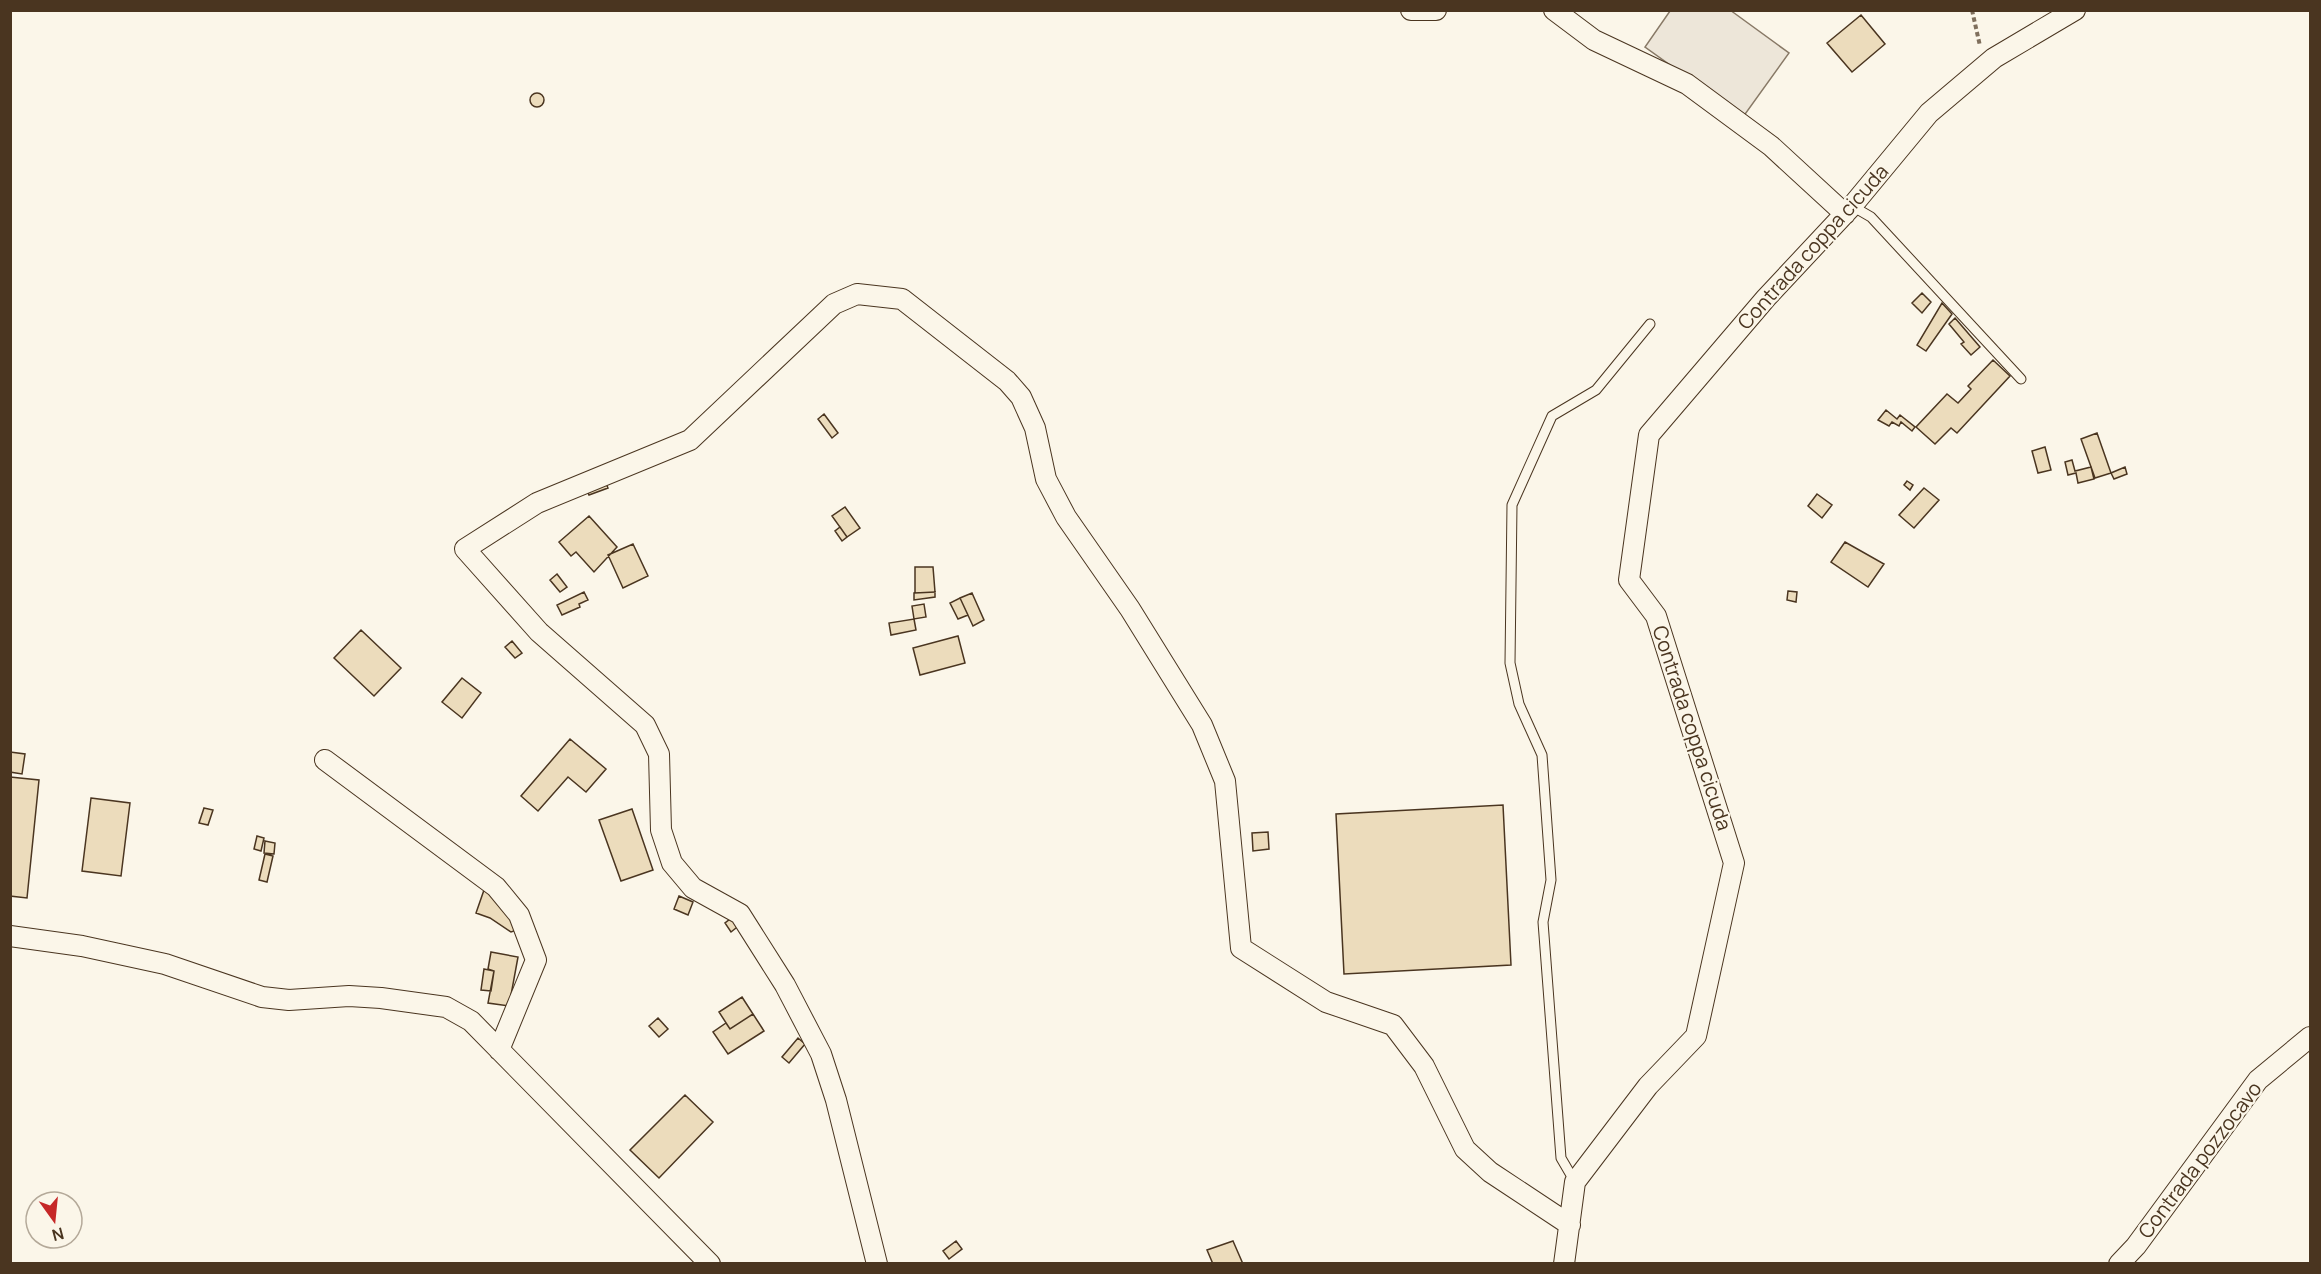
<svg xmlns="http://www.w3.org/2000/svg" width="2321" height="1274" font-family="Manrope,sans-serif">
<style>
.green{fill:#ede6d9;stroke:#887966;stroke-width:1.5}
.building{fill:#ecdcbc;stroke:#4a3520;stroke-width:1.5}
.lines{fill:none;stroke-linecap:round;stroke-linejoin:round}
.service-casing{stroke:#4a3520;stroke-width:11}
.minor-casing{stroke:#4a3520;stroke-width:22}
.path{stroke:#7f6f5c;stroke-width:4;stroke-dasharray:4.5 3;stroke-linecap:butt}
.service{stroke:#fbf6e9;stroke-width:9}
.minor{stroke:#fbf6e9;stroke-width:20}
.labels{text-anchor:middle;stroke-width:4.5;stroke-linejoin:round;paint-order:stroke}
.street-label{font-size:20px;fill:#4a3520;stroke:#fbf6e9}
</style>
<rect width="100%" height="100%" fill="#fbf6e9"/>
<!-- green -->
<path class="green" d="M1730,10L1789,53L1743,117L1645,47L1670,11Z"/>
<!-- building -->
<path class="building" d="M1861,15L1885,44L1852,72L1827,43Z
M530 100a7 7 0 1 1 14 0a7 7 0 1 1-14 0Z
M1922,293L1931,302L1922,313L1912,303Z
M1942,303L1952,314L1926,351L1917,345Z
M1955,318L1980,347L1971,355L1961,344L1964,342L1949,324Z
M1993,360L2010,376L1957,433L1951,428L1935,444L1916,427L1947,394L1958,403L1971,389L1968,386Z
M1886,410L1897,419L1900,415L1915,427L1912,431L1901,422L1899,426L1892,422L1889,426L1878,420Z
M824,414L838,433L832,438L818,419Z
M2097,433L2111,473L2095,478L2081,439Z
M2045,447L2051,470L2038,473L2032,451Z
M2072,460L2075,471L2091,467L2094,479L2078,483L2076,473L2068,475L2065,462Z
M2125,467L2127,474L2114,479L2111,473Z
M604,479L608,488L589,495L585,486Z
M1907,481L1913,485L1910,490L1904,485Z
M1924,488L1939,500L1914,528L1899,515Z
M1817,494L1832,505L1822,518L1808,506Z
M845,507L860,528L847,537L832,516Z
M589,516L617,547L594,572L576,552L571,556L559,542Z
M840,527L847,537L842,541L835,531Z
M1845,542L1884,564L1868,587L1831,562Z
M633,544L648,576L623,588L608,555Z
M915,567H933L935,592L915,593Z
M557,574L567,587L560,592L550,580Z
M1788,591L1797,592L1796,602L1787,600Z
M584,592L588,600L579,604L580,607L562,615L557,605Z
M935,592V597L914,600V593Z
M972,593L984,620L973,626L960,598Z
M960,598L968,615L958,619L950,603Z
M924,604L926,617L914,619L912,606Z
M914,619L916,630L891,635L889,623Z
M361,630L401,668L374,696L334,658Z
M958,636L965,663L920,675L913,648Z
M512,641L522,653L515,658L505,647Z
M462,678L481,693L462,718L442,702Z
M570,739L606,769L586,792L568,777L538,811L521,796Z
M10,752L25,754L22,774L10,772Z
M10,777L39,780L27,898L10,896Z
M91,798L130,803L121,876L82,871Z
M1503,805L1511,965L1344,974L1336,814Z
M204,808L213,810L208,825L199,823Z
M632,809L653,870L621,881L599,820Z
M1268,832L1269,849L1253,851L1252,833Z
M257,836L264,838L261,851L254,849Z
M265,841L275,843L274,854L264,853Z
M265,854L273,856L267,882L259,880Z
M484,890L516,914L517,930L511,932L490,918L476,913Z
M679,896L693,902L688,915L674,909Z
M734,916L741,924L731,932L725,923Z
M491,952L518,957L509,1006L488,1003L494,971L488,969Z
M484,969L494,971L491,991L481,990Z
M742,997L753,1014L730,1029L719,1012Z
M753,1014L764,1031L728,1054L713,1032L726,1023L730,1029Z
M658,1018L668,1029L659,1037L649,1026Z
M798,1038L805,1044L789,1063L782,1057Z
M685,1095L713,1122L659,1178L630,1150Z
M956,1241L962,1249L949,1259L943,1251Z
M1233,1241L1243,1264H1213L1207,1250Z"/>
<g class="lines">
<defs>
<path id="service" d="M1852,206L1871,217L2021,379
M1575,1182L1561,1158L1543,922L1551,880L1542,755L1519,704L1510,663L1512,505L1552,416L1596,390L1650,324"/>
<path id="minor" d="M1411,10H1436
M1554,10L1594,40L1687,84L1771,146L1845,214
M325,760L496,887L519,915L536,960L499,1050
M10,936L82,946L165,964L262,997L289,1000L349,996L381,998L446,1007L471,1021L710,1264
M877,1264L836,1100L821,1054L785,985L740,914L693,888L672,863L661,830L659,754L645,725L539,632L465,549L537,503L690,440L834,304L857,294L902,299L1007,381L1021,397L1035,428L1046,479L1066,517L1130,609L1202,725L1225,781L1241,948L1326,1002L1393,1025L1424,1066L1465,1149L1490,1172L1570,1225
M1564,1264L1575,1182L1648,1086L1696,1036L1734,863L1656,616L1629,580L1649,435L1766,298L1852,206L1929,113L1994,58L2075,10
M2119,1264L2136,1246L2258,1080L2310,1037"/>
</defs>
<!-- service casing -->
<use href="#service" class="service-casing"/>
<!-- minor casing -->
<use href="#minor" class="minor-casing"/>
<!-- path -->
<path class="path" d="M1972,10L1980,46"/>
<!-- service -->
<use href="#service" class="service"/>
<!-- minor -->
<use href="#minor" class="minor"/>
</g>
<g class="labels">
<!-- street labels -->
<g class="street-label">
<text transform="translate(1813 247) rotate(-48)" y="7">Contrada coppa cicuda</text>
<text transform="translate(1692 728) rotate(72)" y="7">Contrada coppa cicuda</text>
<text transform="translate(2200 1160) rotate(-53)" y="7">Contrada pozzocavo</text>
</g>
</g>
<!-- border -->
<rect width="2321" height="1274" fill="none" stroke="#4a3520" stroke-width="24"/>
<!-- north arrow -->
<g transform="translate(54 1220) rotate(165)"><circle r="28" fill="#fbf6e9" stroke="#b4a999" stroke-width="1.5"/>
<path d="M0-4.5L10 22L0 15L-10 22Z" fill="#c62828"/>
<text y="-9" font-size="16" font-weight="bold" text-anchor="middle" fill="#4a3520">N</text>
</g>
</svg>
